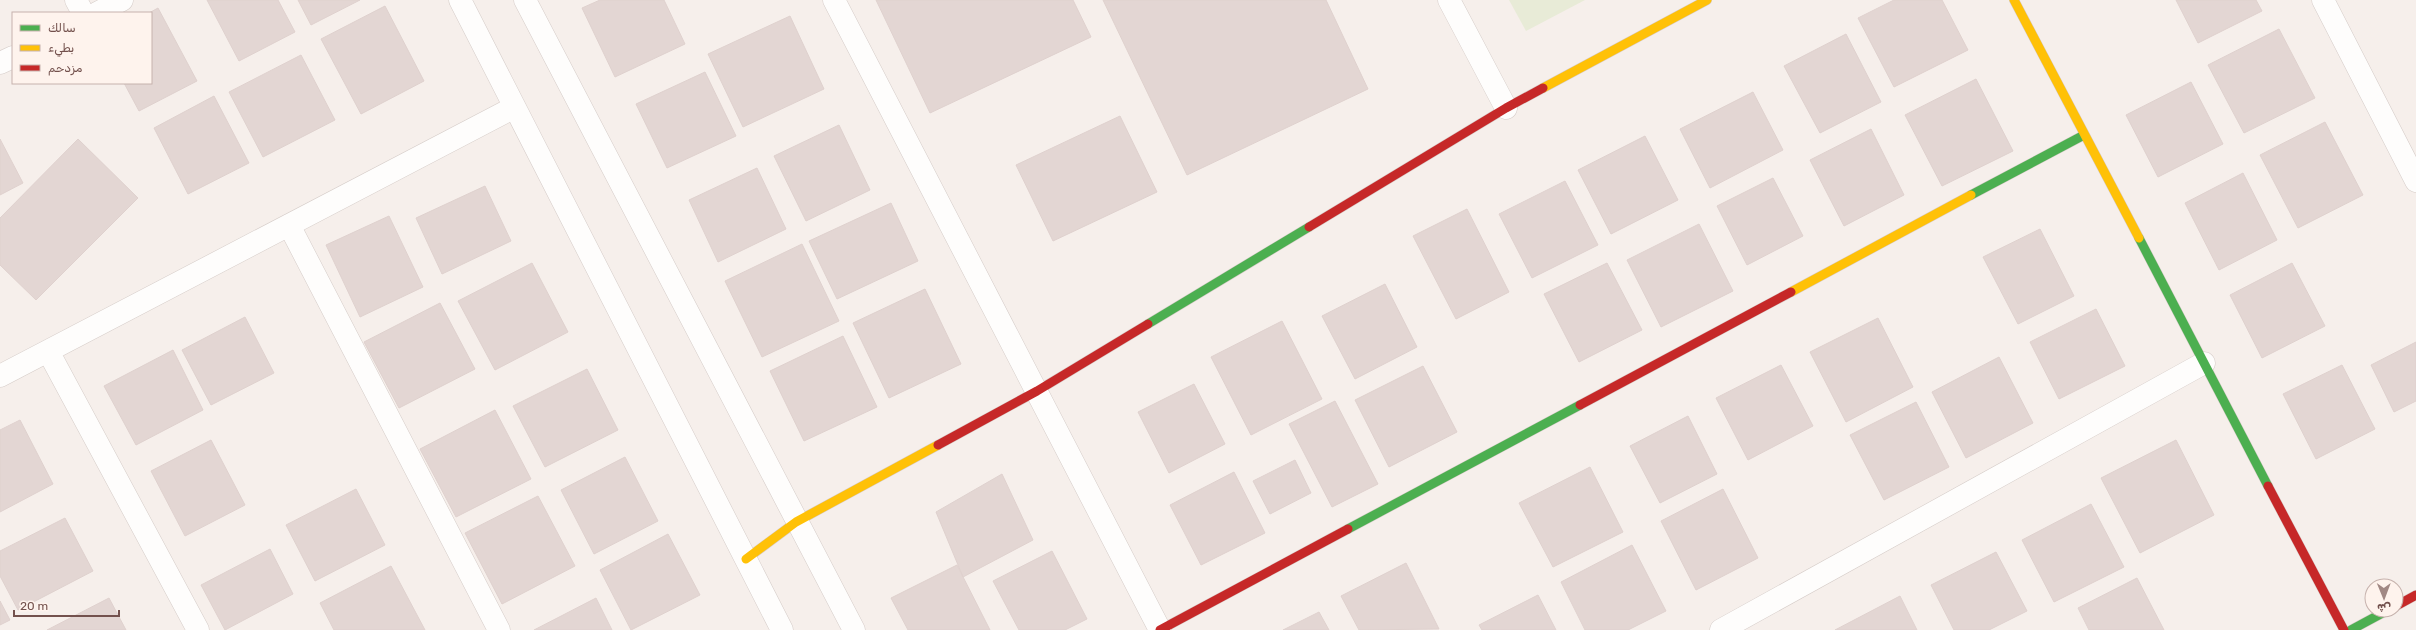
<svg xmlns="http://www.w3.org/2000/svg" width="2416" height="630" font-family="Rubik,'Noto Sans Arabic',sans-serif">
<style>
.green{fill:#e8ebd7}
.building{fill:#e3d6d3;stroke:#dfd1ce}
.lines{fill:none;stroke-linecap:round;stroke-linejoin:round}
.street-casing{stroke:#d5ccc8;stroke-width:23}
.fast-casing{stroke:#d6cbc8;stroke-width:10}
.slow-casing{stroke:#d6cbc8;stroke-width:10}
.jam-casing{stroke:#d6cbc8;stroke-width:10}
.street{stroke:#fefdfc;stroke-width:22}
.fast{stroke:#4caf50;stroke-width:9}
.slow{stroke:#ffc107;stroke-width:9}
.jam{stroke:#c62828;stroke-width:9}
</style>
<rect width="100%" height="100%" fill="#f6efeb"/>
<!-- green -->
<path class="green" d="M1509,0H1585L1526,31Z"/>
<!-- building -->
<path class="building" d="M207,0H278L295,32L239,61Z
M298,0H360L311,25Z
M600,0H664L685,44L615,77L582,8Z
M876,0H1073L1091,37L930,113Z
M1103,0H1326L1368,89L1187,175Z
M1894,0H1942L1968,50L1894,87L1858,18Z
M2176,0H2256L2262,11L2198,43Z
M385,6L424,81L361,114L321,39Z
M158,8L197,81L139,111L124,83H151V13H149Z
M790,16L824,89L743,127L708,54Z
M2279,29L2315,98L2244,133L2208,65Z
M1846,34L1881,102L1820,133L1784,66Z
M301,55L335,120L263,157L229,92Z
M705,72L736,136L667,168L636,104Z
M1976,79L2013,151L1942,186L1905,115Z
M2191,82L2223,144L2158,177L2126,115Z
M1753,92L1783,150L1710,188L1680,129Z
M214,96L249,163L188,194L154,128Z
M1120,116L1157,192L1053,241L1016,165Z
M2325,122L2363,195L2298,228L2260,155Z
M839,125L870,190L806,221L774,156Z
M1871,129L1904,195L1844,226L1810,160Z
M1645,136L1678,200L1611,234L1578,170Z
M0,139L23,183L0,195Z
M78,139L138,198L36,300L0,265V218Z
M757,168L786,229L718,262L689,200Z
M2243,173L2277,240L2219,270L2185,203Z
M1773,178L1803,236L1747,265L1717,206Z
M1565,181L1598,245L1532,278L1499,214Z
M485,186L511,241L442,274L416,218Z
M891,203L918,261L837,299L809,241Z
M1467,209L1509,292L1456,319L1413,236Z
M389,216L423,287L360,317L326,245Z
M1699,224L1733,291L1661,327L1627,260Z
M2040,229L2074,296L2018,324L1983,257Z
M802,244L839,321L762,357L725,281Z
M532,263L568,332L495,370L458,301Z
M1607,263L1642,330L1579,362L1544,294Z
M2292,263L2325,326L2262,358L2230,295Z
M1385,284L1417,347L1355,379L1322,316Z
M925,289L961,364L889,398L853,323Z
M440,303L475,369L399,408L364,342Z
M2096,309L2125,366L2059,399L2030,342Z
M245,317L274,373L211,405L182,350Z
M1878,318L1913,387L1846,422L1810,352Z
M1282,321L1322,399L1251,435L1211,357Z
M843,336L877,407L804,441L770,371Z
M2416,342V401L2394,412L2371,365Z
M173,350L203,410L136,445L104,386Z
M1999,357L2033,423L1966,458L1932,392Z
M1781,365L1813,426L1748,460L1716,398Z
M2342,365L2375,429L2316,459L2283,394Z
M1423,366L1457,432L1389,467L1355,400Z
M587,369L618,430L545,467L513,406Z
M1194,384L1225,444L1169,473L1138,412Z
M1335,401L1378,484L1332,507L1289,424Z
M1916,402L1949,467L1884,500L1850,435Z
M495,410L531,479L456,517L420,449Z
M1688,416L1717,474L1660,503L1630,446Z
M20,420L53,484L0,512V430Z
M211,440L245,505L185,536L151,471Z
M2176,440L2214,515L2140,553L2101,478Z
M625,457L658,521L594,554L561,490Z
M1295,460L1311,493L1270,514L1253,481Z
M1590,467L1623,532L1553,567L1519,503Z
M1234,472L1265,533L1201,565L1170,505Z
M1002,474L1033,540L963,577L936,512Z
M356,489L385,545L315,581L286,525Z
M1723,489L1758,558L1696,590L1661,521Z
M538,496L575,566L502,604L465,533Z
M2091,504L2124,567L2054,602L2022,540Z
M65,518L93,571L18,610L0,576V551Z
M668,534L700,595L631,630L600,570Z
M1632,545L1666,611L1628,630H1585L1561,582Z
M270,549L293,594L225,630L201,585Z
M1052,551L1087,619L1065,630H1019L993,581Z
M1996,552L2027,611L1989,630H1954L1931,585Z
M1406,563L1439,629L1359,630L1341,596Z
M957,565L990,630H908L891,598Z
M391,566L425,630H334L320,603Z
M2137,578L2164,630H2089L2078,608Z
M1538,595L1556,630H1482L1479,625Z
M1900,596L1917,630H1835Z
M109,598L126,630H47Z
M596,598L612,630H534Z
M0,601L10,620L0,625Z
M1319,612L1329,630H1283Z"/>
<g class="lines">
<defs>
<path id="street" d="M76,0L83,13
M460,0L782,630
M525,0L854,630
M834,0L1160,630
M1449,0L1506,108
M2323,0L2416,181
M97,13L122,0
M0,63L13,57
M289,225L499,630
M48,351L198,630
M0,376L513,108
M1721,630L2204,363"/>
<path id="fast" d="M1971,195L2084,135
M2139,238L2268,486
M1148,324L1309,227
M1348,529L1580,405
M2351,630L2388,610"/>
<path id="slow" d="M2014,0L2139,238
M1543,88L1707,0
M1791,292L1971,195
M746,559L796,522L938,445"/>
<path id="jam" d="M1309,227L1506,108L1543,88
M1580,405L1791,292
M938,445L1037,391L1148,324
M2268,486L2344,630
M2396,606L2416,595
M1160,630L1348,529"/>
</defs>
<!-- street casing -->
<use href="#street" class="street-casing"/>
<!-- fast casing -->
<use href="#fast" class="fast-casing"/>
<!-- slow casing -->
<use href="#slow" class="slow-casing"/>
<!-- jam casing -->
<use href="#jam" class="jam-casing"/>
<!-- street -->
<use href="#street" class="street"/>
<!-- fast -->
<use href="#fast" class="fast"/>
<!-- slow -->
<use href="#slow" class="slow"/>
<!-- jam -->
<use href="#jam" class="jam"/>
</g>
<!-- legend -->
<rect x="12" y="12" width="140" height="72" fill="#fef3ed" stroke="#c6b2ad"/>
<rect x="20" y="25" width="20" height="6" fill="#4caf50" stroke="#c6b2ad"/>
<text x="48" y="32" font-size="12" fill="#73514d">سالك</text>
<rect x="20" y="45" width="20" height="6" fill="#ffc107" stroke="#c6b2ad"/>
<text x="48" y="52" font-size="12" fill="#73514d">بطيء</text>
<rect x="20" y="65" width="20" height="6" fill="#c62828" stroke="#c6b2ad"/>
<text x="48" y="72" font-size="12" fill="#73514d">مزدحم</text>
<!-- north arrow -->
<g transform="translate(2384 598) rotate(179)"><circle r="19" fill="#fef3ed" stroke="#c6b2ad"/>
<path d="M0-3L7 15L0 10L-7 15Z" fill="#a18884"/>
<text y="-6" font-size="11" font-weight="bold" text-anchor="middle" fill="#73514d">ش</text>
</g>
<!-- scale -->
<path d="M14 610v6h105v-6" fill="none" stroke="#73514d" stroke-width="2"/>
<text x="20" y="610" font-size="12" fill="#73514d" stroke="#fef3ed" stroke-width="3" paint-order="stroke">20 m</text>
</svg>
